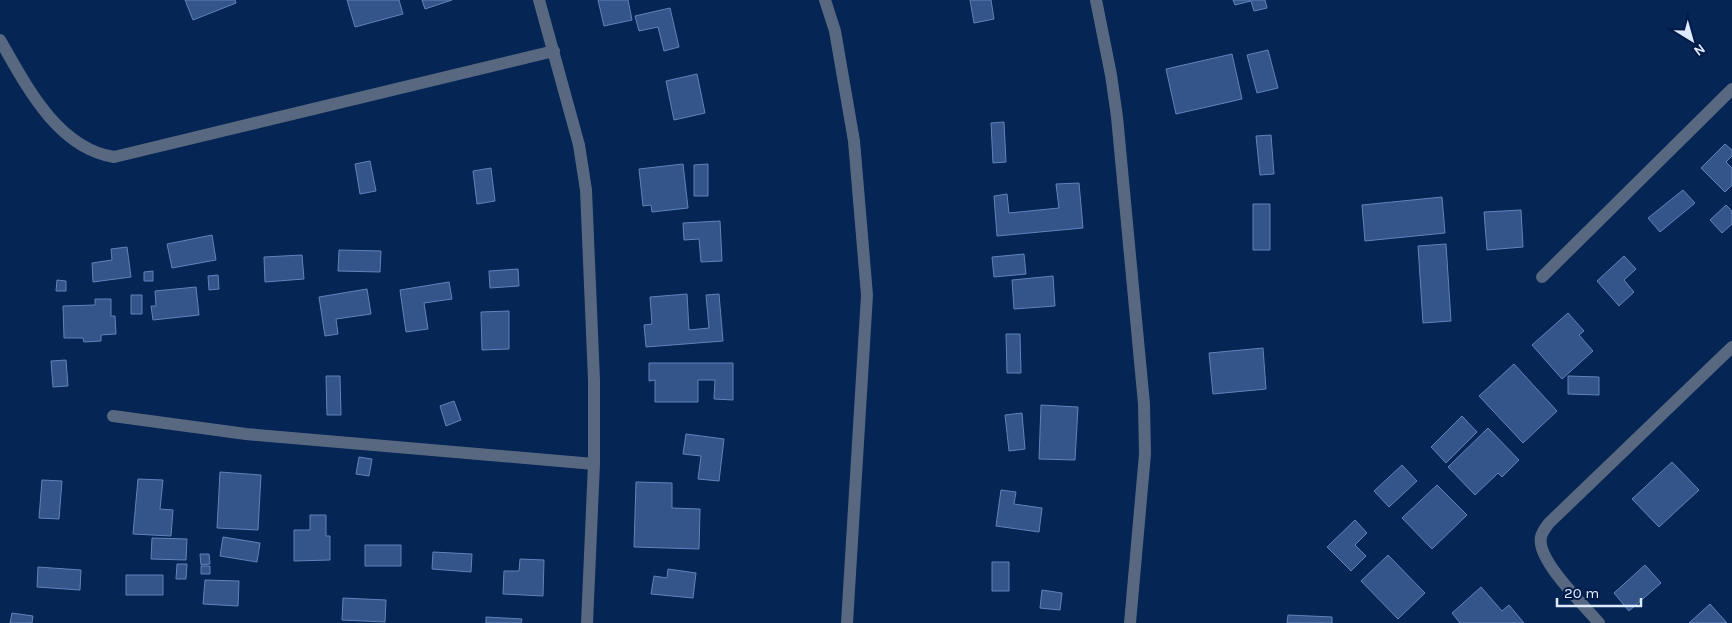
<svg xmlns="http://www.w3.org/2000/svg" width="1732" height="623" font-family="Karla,sans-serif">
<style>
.building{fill:#335589;stroke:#5f83bb}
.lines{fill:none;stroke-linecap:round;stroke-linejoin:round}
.minor{stroke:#586881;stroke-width:12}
</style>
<rect width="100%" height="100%" fill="#052554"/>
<!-- building -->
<path class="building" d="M185,0H235L236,3L193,20Z
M347,0H399L403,14L355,27Z
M422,0H452L425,9Z
M598,0H628L632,20L604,26Z
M970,0H991L994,19L974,23Z
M1233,0H1265L1267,8L1254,11L1251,1L1235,5Z
M670,8L679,47L664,51L658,27L639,31L635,16Z
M1268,50L1278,88L1257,93L1247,55Z
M1232,54L1242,99L1176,114L1166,69Z
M697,74L705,113L674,120L666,81Z
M1004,122L1006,162L993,163L991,123Z
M1271,135L1274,174L1260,175L1256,136Z
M1725,144L1732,150V156L1726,162L1732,168V185L1725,192L1701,168Z
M370,161L376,191L360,194L355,164Z
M683,164L688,208L652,212L651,205L643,206L639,169Z
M708,164V196H694V165Z
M491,168L495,201L477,204L473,171Z
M1079,183L1083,228L997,236L994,196L1007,194L1009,213L1059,208L1056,184Z
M1683,190L1695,203L1660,232L1648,218Z
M1442,197L1445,233L1365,241L1362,205Z
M1253,204H1270V250H1253Z
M1726,205L1732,211V224L1722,233L1710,220Z
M1521,210L1523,247L1487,250L1484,212Z
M720,221L722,261L701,262L699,239L684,240L683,223Z
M212,235L216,260L172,268L167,244Z
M1446,244L1451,321L1423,323L1418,246Z
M127,247L131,277L93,282L92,263L112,260L111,249Z
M339,250L381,251L380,272L338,271Z
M1024,254L1026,274L994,277L992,257Z
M302,255L304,279L265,282L264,257Z
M1624,256L1636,269L1624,280L1634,292L1619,306L1597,281Z
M518,269L519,286L490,288L489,271Z
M153,271V281H144V272Z
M218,275L219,289L209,290L208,276Z
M1053,276L1055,306L1014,309L1012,280Z
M57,280L66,281V291H56Z
M449,282L452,299L424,303L428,329L406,332L400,290Z
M196,287L199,315L153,320L151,306H156L155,291Z
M367,289L371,314L336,319L338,334L325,336L319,297Z
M687,294L689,330L709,328L706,295L719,294L723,341L646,347L644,325L652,324L650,297Z
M131,295H142V314H131Z
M95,299H111V316H115L116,334L101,335V341L84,342L83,338H64L63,306L95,305Z
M509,311V349L482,350L481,312Z
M1568,313L1584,331L1579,335L1593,351L1562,379L1532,345Z
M1006,334H1020L1021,373H1007Z
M1263,348L1266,389L1213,394L1209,353Z
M66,360L68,386L53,387L51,361Z
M649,363H733V400L714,399L715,380H698V402H655V380L649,381Z
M1514,364L1557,411L1523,443L1479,396Z
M326,376H340L341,415H327Z
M1568,376L1599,377V395L1568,394Z
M454,401L461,420L446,426L440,406Z
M1041,405L1078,407L1075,460L1039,459Z
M1022,413L1025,449L1009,451L1005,415Z
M1462,416L1477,432L1446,463L1431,447Z
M1488,428L1519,460L1502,477L1498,473L1475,495L1448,467Z
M686,434L724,439L719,481L698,479L701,456L683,454Z
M359,457L372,459L369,476L356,474Z
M1672,462L1699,490L1659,527L1632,499Z
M1402,465L1417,481L1389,507L1374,491Z
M220,472L261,475L258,530L217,528Z
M138,479L163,480L160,509L173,510L171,536L133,534Z
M42,480L62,481L59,519L39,518Z
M636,482L672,483V508L700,509L699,549L634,547Z
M1437,485L1467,515L1432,549L1402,518Z
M1001,490L1016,492L1014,504L1042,508L1039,532L996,526Z
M310,515H326V536H330V560L294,561V530H310Z
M1355,520L1367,533L1355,545L1366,556L1351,571L1327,547Z
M223,537L260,543L257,562L220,556Z
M152,538L187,539L186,560L151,559Z
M365,545H401V566H365Z
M433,552L472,554L471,572L432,569Z
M200,554H209L210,564L201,565Z
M1388,555L1425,593L1398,619L1361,581Z
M520,559L544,560L543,596L503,594L504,571H519Z
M992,562H1009V591H992Z
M177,564H187L186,579H176Z
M1645,565L1661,583L1629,611L1614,593Z
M201,566H210V574H201Z
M38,567L81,570L80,590L37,587Z
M668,569L696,573L693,598L651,594L654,576L667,578Z
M126,575H163V595H126Z
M205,580L239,581L238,606L203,604Z
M1481,587L1502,611L1509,605L1524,623H1460L1452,613Z
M1042,590L1062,593L1060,610L1040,608Z
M343,598L386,600L385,622L342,620Z
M1710,604L1727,623H1689Z
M12,613L33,616L32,623H10Z
M1288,615L1332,617V623H1287Z
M486,617L522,619L521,623H486Z"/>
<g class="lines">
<!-- minor -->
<path class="minor" d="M539,0L579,145L586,190L594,380V464L587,623
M825,0L835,31L854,141L867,295L847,623
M1096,0L1111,75L1117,117L1144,404L1145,454L1130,623
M0,40C26,85 57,148 114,157L554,51
M1542,277L1732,89
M113,416L246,434L594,464
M1599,623C1584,605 1536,560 1541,537C1542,532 1546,527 1549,523L1732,347"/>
</g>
<!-- north arrow -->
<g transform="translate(1692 40) rotate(143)" stroke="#001a49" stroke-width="4" paint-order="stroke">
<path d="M0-4L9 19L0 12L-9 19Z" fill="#deeafd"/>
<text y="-8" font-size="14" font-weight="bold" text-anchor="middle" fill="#deeafd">N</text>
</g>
<!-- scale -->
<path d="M1557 598v8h84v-8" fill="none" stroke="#deeafd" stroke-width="2.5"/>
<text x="1564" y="598" font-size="15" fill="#deeafd" stroke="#001a49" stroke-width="4" paint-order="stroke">20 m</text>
</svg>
